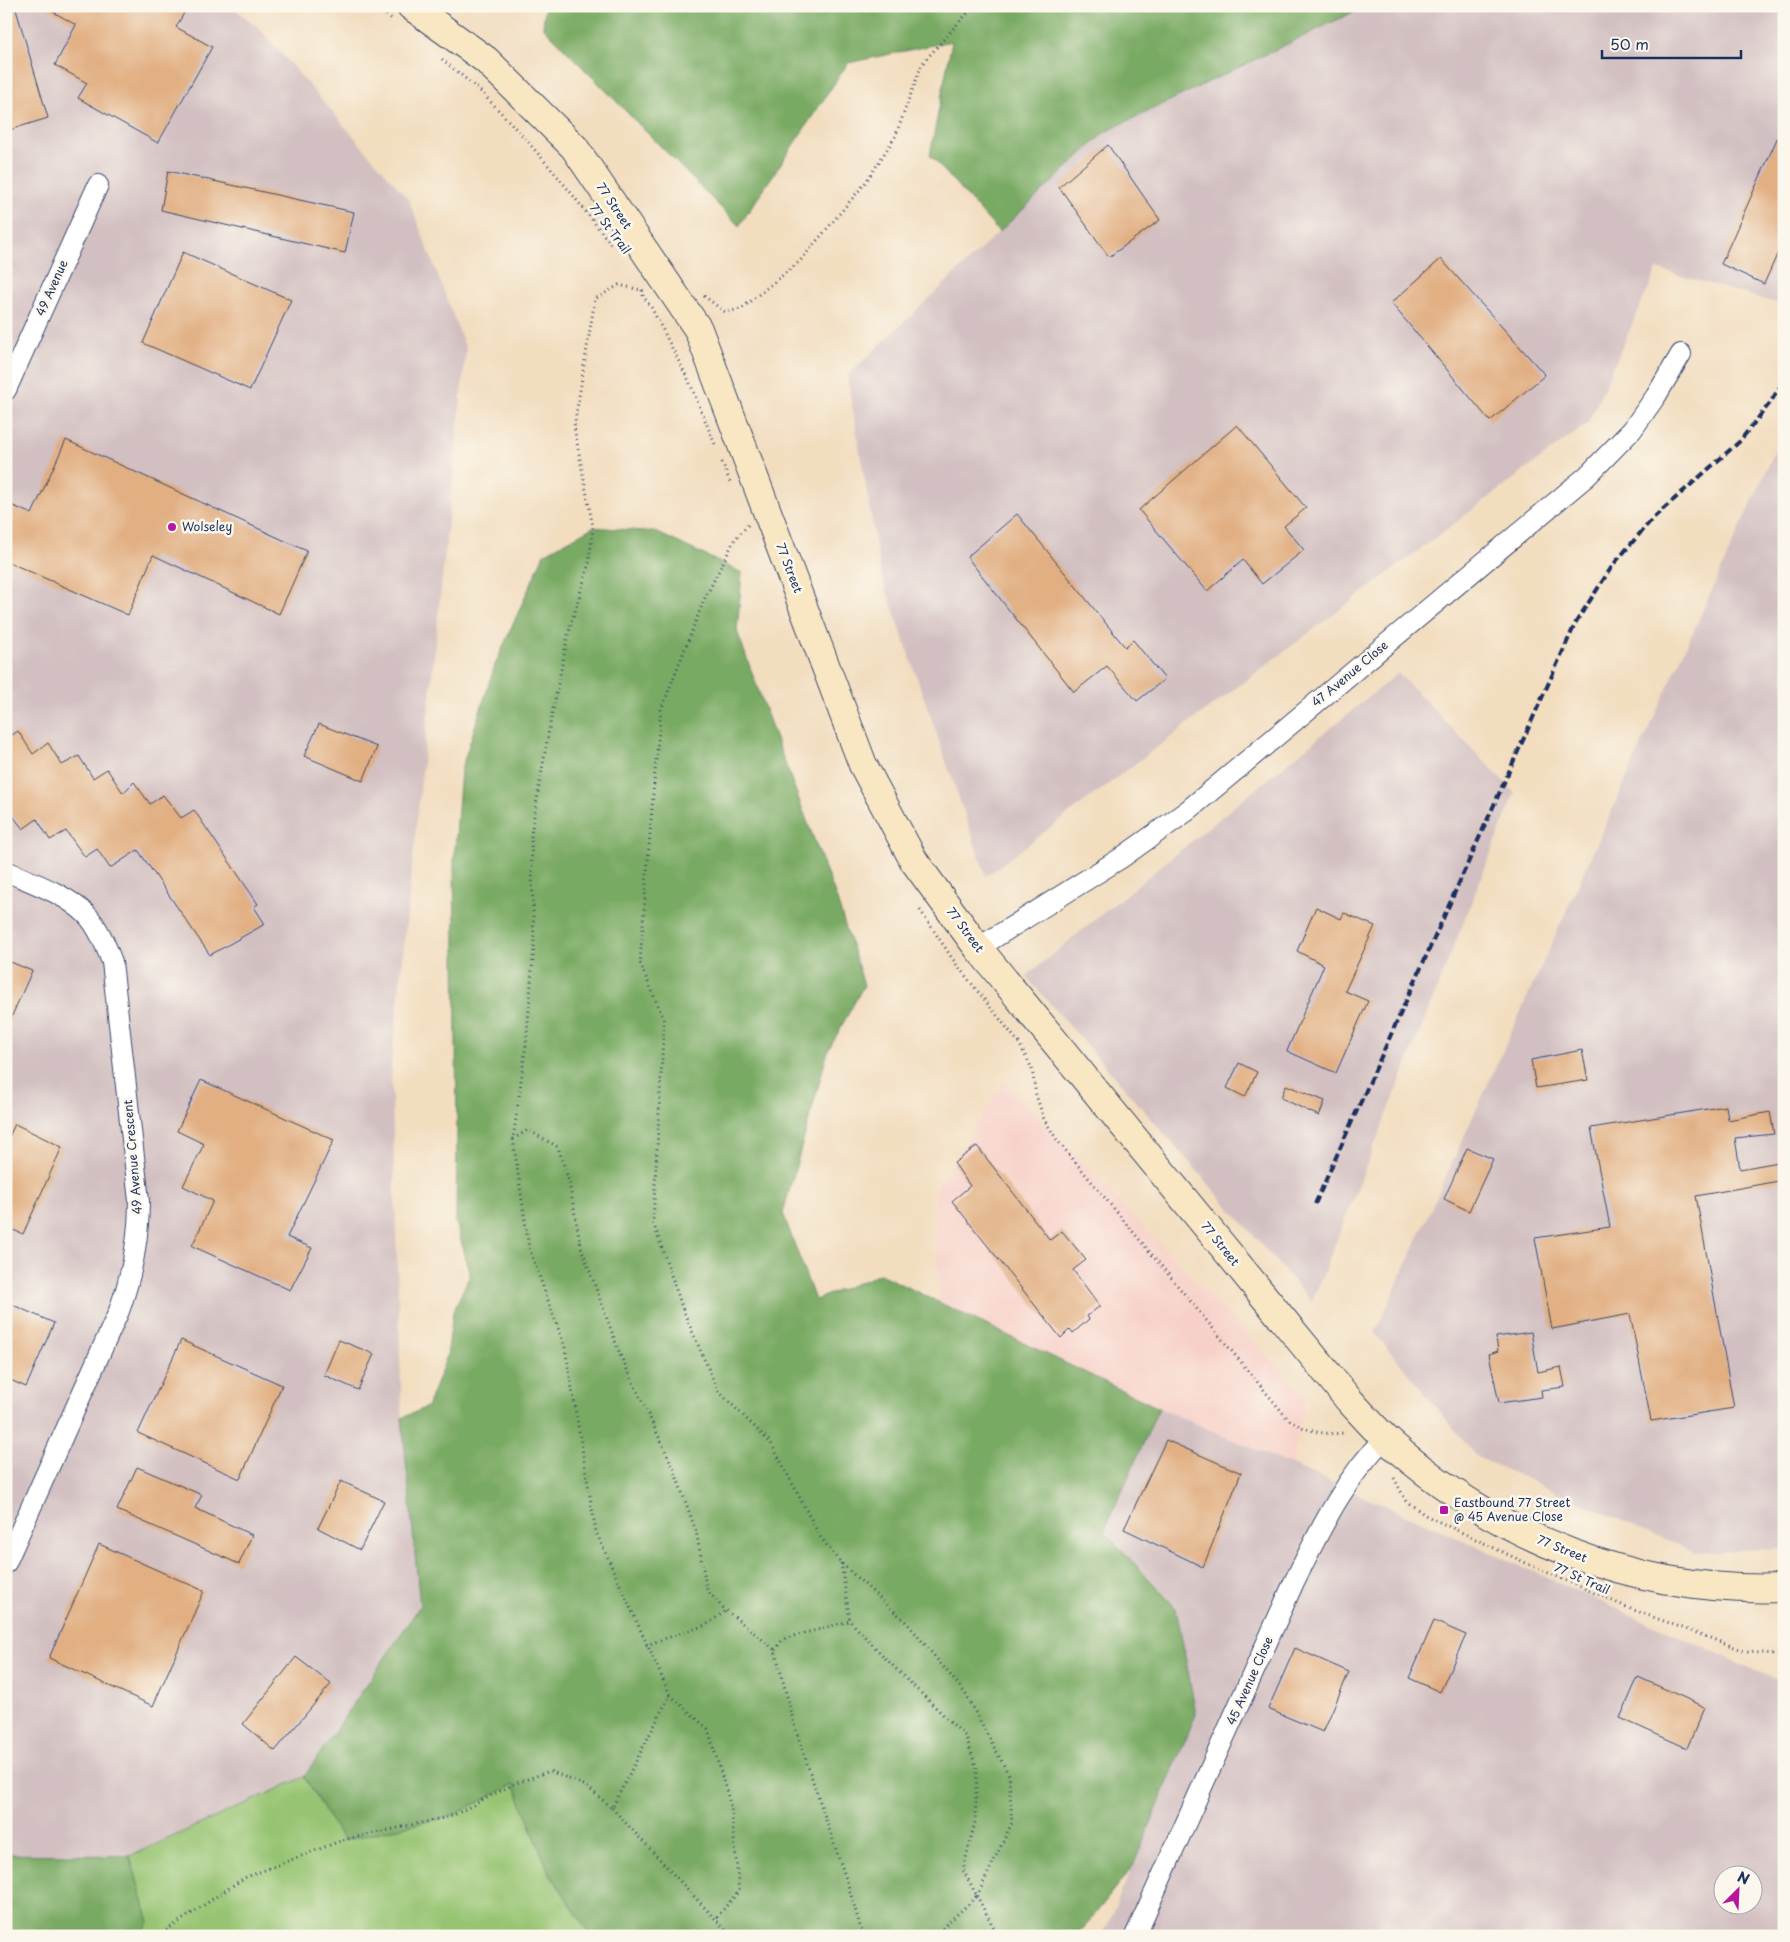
<svg xmlns="http://www.w3.org/2000/svg" width="1790" height="1942" font-family="'Playpen Sans',sans-serif">
<style>
.built{fill:#f7d1c9}
.industrial{fill:#d2bfc1;fill-rule:evenodd}
.green{fill:#97c472;stroke:#597a68}
.forest{fill:#79aa64;stroke:#4a6c61}
.building{fill:#e1af82}
.lines{fill:none;stroke-linecap:round;stroke-linejoin:round}
.street-casing{stroke:#3b496d;stroke-width:22}
.secondary-casing{stroke:#3b496d;stroke-width:30}
.path{stroke:#3b496d;stroke-width:3;stroke-dasharray:1 4;stroke-linecap:butt}
.street{stroke:#fff;stroke-width:20}
.secondary{stroke:#f9e7c3;stroke-width:28}
.rail{stroke:#1b2f5e;stroke-width:4;stroke-dasharray:8 4;stroke-linecap:butt}
.poi-dot{fill:#b5179e;stroke:#fbf7ec;stroke-width:2}
.labels{text-anchor:middle;stroke-width:5;stroke-linejoin:round;paint-order:stroke}
.street-label{font-size:12px;fill:#1b2f5e;stroke:#fbf7ec}
.poi-label{font-size:12px;fill:#1b2f5e;stroke:#fbf7ec;text-anchor:start}
</style>
<rect width="100%" height="100%" fill="#fbf7ec"/>
<filter id="ink" filterUnits="userSpaceOnUse"><feTurbulence type="fractalNoise" baseFrequency=".02" numOctaves="2"/><feDisplacementMap in="SourceGraphic" scale="10" xChannelSelector="R" yChannelSelector="G"/><feConvolveMatrix kernelMatrix="1 2 1 2 8 2 1 2 1" color-interpolation-filters="sRGB"/></filter>
<filter id="wash" filterUnits="userSpaceOnUse"><feTurbulence type="fractalNoise" baseFrequency=".0096" numOctaves="4" result="noise"/><feDisplacementMap in="SourceGraphic" scale="20" xChannelSelector="R" yChannelSelector="G"/><feGaussianBlur stdDeviation="1.12" result="paint"/><feColorMatrix in="noise" values="0 0 0 0 0 0 0 0 0 0 0 0 0 0 0 0 0 1.4 0 .05"/><feComposite in="paint" operator="in"/></filter>
<g filter="url(#wash)">
<rect width="100%" height="100%" fill="#f2ddbf"/>
<!-- built -->
<path class="built" d="M1004,1082L1306,1396L1292,1465L1159,1408L939,1302L935,1191Z"/>
<!-- industrial -->
<path class="industrial" d="M6,6H231L259,28L409,200L466,349L391,1069L402,1418L421,1606L304,1777L130,1856L6,1854Z
M1366,6H1784V305L1657,269L1588,423L986,876L881,574L847,376L1105,132Z
M1784,431V1549L1695,1553L1477,1457L1375,1333Z
M1398,673L1515,793L1312,1302L1026,976Z
M1159,1408L1368,1498L1784,1683V1936H1103L1196,1714L1176,1608L1104,1531ZM1722,1874H1752V1904H1722Z"/>
<!-- green -->
<path class="green" d="M304,1777L343,1840L452,1816L514,1784L548,1870L591,1936H141L149,1922L130,1856Z"/>
<!-- forest -->
<path class="forest" d="M545,6H1366L1105,132L999,232L930,155L952,41L848,63L739,226L543,27Z
M593,527L656,532L742,573L737,631L777,742L836,897L864,985L828,1051L783,1213L815,1300L880,1274L1159,1408L1104,1531L1176,1608L1196,1714L1133,1866L1085,1927L1072,1936H591L548,1870L514,1784L452,1816L343,1840L304,1777L420,1606L402,1418L427,1407L447,1356L453,1312L470,1275L456,1222L457,1130L454,862L461,770L495,665L544,554Z
M6,1854L130,1856L149,1922L141,1936H6Z"/>
<g id="blocks">
<!-- building -->
<path class="building" d="M6,6H15L48,118L6,131Z
M43,6H154L165,12L168,6H188L176,27L212,47L158,143L78,98L87,83L55,65L76,25Z
M1784,123V239L1764,284L1721,264Z
M1108,145L1160,220L1109,257L1059,187Z
M168,171L354,212L345,253L161,210Z
M183,252L291,300L250,390L143,343Z
M1441,259L1545,375L1490,421L1391,303Z
M1237,425L1306,508L1284,526L1304,550L1262,584L1243,560L1207,591L1139,510Z
M66,440L307,551L279,614L153,555L128,615L6,561V503L32,514Z
M1017,514L1125,647L1133,640L1165,679L1137,701L1107,666L1074,692L967,557Z
M319,724L377,747L363,781L304,756Z
M18,731L33,754L48,743L62,765L79,756L93,778L107,769L123,793L134,782L150,804L163,795L181,818L194,810L258,904L254,907L265,924L210,955L138,850L110,868L97,849L85,857L66,831L50,840L37,819L23,829L6,807V739Z
M1316,907L1341,919L1344,913L1375,926L1345,991L1368,1001L1336,1073L1287,1051L1324,965L1297,951Z
M6,960L32,971L6,1029Z
M1582,1050L1588,1080L1536,1088L1531,1060Z
M1239,1063L1257,1072L1245,1097L1227,1088Z
M201,1080L334,1140L287,1237L312,1248L290,1290L192,1246L213,1201L183,1186L204,1144L177,1131Z
M1286,1085L1325,1101L1319,1116L1281,1098Z
M1726,1106L1728,1120L1770,1112L1774,1134L1735,1138L1740,1169L1784,1161V1180L1696,1196L1734,1408L1651,1421L1630,1314L1552,1329L1535,1238L1610,1227L1591,1128Z
M15,1124L62,1147L23,1234L6,1227V1143Z
M977,1146L1050,1240L1062,1231L1086,1260L1073,1270L1100,1306L1087,1316L1089,1319L1073,1333L1070,1329L1061,1338L952,1201L970,1186L954,1163Z
M1467,1148L1493,1159L1469,1211L1444,1199Z
M6,1302L54,1323L26,1387L6,1378Z
M1531,1332L1538,1372L1561,1367L1565,1387L1541,1390L1542,1397L1499,1403L1489,1354L1498,1351L1496,1337Z
M181,1340L282,1385L240,1479L138,1433Z
M339,1340L374,1354L358,1390L324,1375Z
M1166,1440L1241,1473L1203,1567L1124,1529Z
M137,1467L202,1495L195,1508L252,1535L239,1564L117,1510Z
M341,1481L384,1501L360,1550L318,1528Z
M99,1544L204,1591L153,1706L49,1658Z
M1434,1621L1466,1635L1440,1692L1409,1678Z
M1295,1648L1349,1672L1323,1732L1268,1709Z
M296,1657L331,1684L275,1751L243,1724Z
M1638,1677L1705,1707L1687,1748L1620,1718Z"/>
</g>
</g>
<g filter="url(#ink)">
<use href="#blocks" fill-opacity="0" stroke="#3b496d" stroke-width="1"/>
<g class="lines">
<defs>
<path id="street" d="M6,390L98,185
M6,871C33,883 64,893 86,914C98,926 106,946 112,962L139,1201C139,1240 132,1275 119,1311L6,1563
M978,948L1121,858L1187,811L1587,476L1632,430L1656,396L1681,354
M1135,1936L1294,1582C1319,1532 1345,1477 1385,1438"/>
<path id="secondary" d="M411,6L486,60L574,147L698,329L863,765L914,861L978,948L1349,1400C1361,1413 1373,1427 1386,1439C1494,1537 1636,1594 1784,1588"/>
</defs>
<!-- street casing -->
<use href="#street" class="street-casing"/>
<!-- secondary casing -->
<use href="#secondary" class="secondary-casing"/>
<!-- path -->
<path class="path" d="M374,6L392,19
M442,59C455,71 470,81 483,94C530,142 572,192 612,246
M642,290L643,296L651,307L689,381L716,447
M704,296L725,312L741,309L800,261L866,182L895,137L922,64L961,20L975,6
M722,462L730,482
M748,525L735,539L704,600L661,710L654,782L640,963L664,1020L653,1222L683,1310L718,1391L771,1443L821,1538L841,1563L907,1623L965,1693L1009,1775L1012,1823L977,1896L998,1936
M920,910L956,964L1019,1043L1032,1069L1036,1095L1044,1119L1057,1140L1288,1419C1306,1431 1321,1435 1343,1433
M513,1139L528,1130L558,1147L569,1182L581,1247L621,1357L673,1467L696,1531L707,1590L722,1607L775,1650L795,1728L849,1888L863,1936
M1394,1478L1406,1501L1425,1515L1528,1564L1631,1609L1748,1652L1776,1654L1784,1651
M841,1563L850,1621L888,1661L966,1737L977,1769L975,1822L963,1870L977,1896L934,1936
M646,1645L706,1625L726,1611
M775,1650L783,1639L850,1621
M670,1695L708,1729L731,1807L739,1891L716,1918
M612,1808L731,1936
M158,1936L244,1878L343,1840L452,1816L514,1784L550,1771L586,1786L612,1808L670,1695L596,1532L565,1347L529,1248L513,1139L526,1045L534,946L531,834L549,729L568,635L589,563L593,527L574,427L595,299L619,285L645,291"/>
<!-- street -->
<use href="#street" class="street"/>
<!-- secondary -->
<use href="#secondary" class="secondary"/>
<!-- rail -->
<path class="rail" d="M1315,1204L1576,622L1613,565L1653,518L1739,442L1770,403L1784,380"/>
</g>
</g>
<!-- markers -->
<g class="poi-dot">
<circle cx="172" cy="527" r="5"/>
<rect x="1439" y="1505" width="10" height="10" rx="2.5"/>
</g>
<g class="labels">
<!-- street labels -->
<g class="street-label">
<text transform="translate(614 206) rotate(56)" y="4">77 Street</text>
<text transform="translate(610 229) rotate(53)" y="4">77 St Trail</text>
<text transform="translate(52 288) rotate(-66)" y="4">49 Avenue</text>
<text transform="translate(789 568) rotate(69)" y="4">77 Street</text>
<text transform="translate(1350 674) rotate(-40)" y="4">47 Avenue Close</text>
<text transform="translate(965 930) rotate(53)" y="4">77 Street</text>
<text transform="translate(133 1157) rotate(-95)" y="4">49 Avenue Crescent</text>
<text transform="translate(1220 1244) rotate(51)" y="4">77 Street</text>
<text transform="translate(1562 1549) rotate(22)" y="4">77 Street</text>
<text transform="translate(1582 1579) rotate(24)" y="4">77 St Trail</text>
<text transform="translate(1250 1681) rotate(-66)" y="4">45 Avenue Close</text>
</g>
<!-- poi labels -->
<g class="poi-label">
<text x="182" y="531">Wolseley</text>
<text x="1454" y="1507">Eastbound 77 Street<tspan x="1454" dy="14">@ 45 Avenue Close</tspan></text>
</g>
</g>
<!-- margin -->
<rect width="1790" height="1942" fill="none" stroke="#fbf7ec" stroke-width="25"/>
<!-- north arrow -->
<g transform="translate(1738 1890) rotate(24)"><circle r="24" fill="#fbf7ec" stroke="#a1a7b3"/>
<path d="M0-4L9 19L0 12L-9 19Z" fill="#b5179e"/>
<text y="-8" font-size="14" font-weight="bold" text-anchor="middle" fill="#1b2f5e">N</text>
</g>
<!-- scale -->
<path d="M1602 50v8h139v-8" fill="none" stroke="#1b2f5e" stroke-width="2.5"/>
<text x="1610" y="50" font-size="15" fill="#1b2f5e" stroke="#fbf7ec" stroke-width="4" paint-order="stroke">50 m</text>
</svg>
